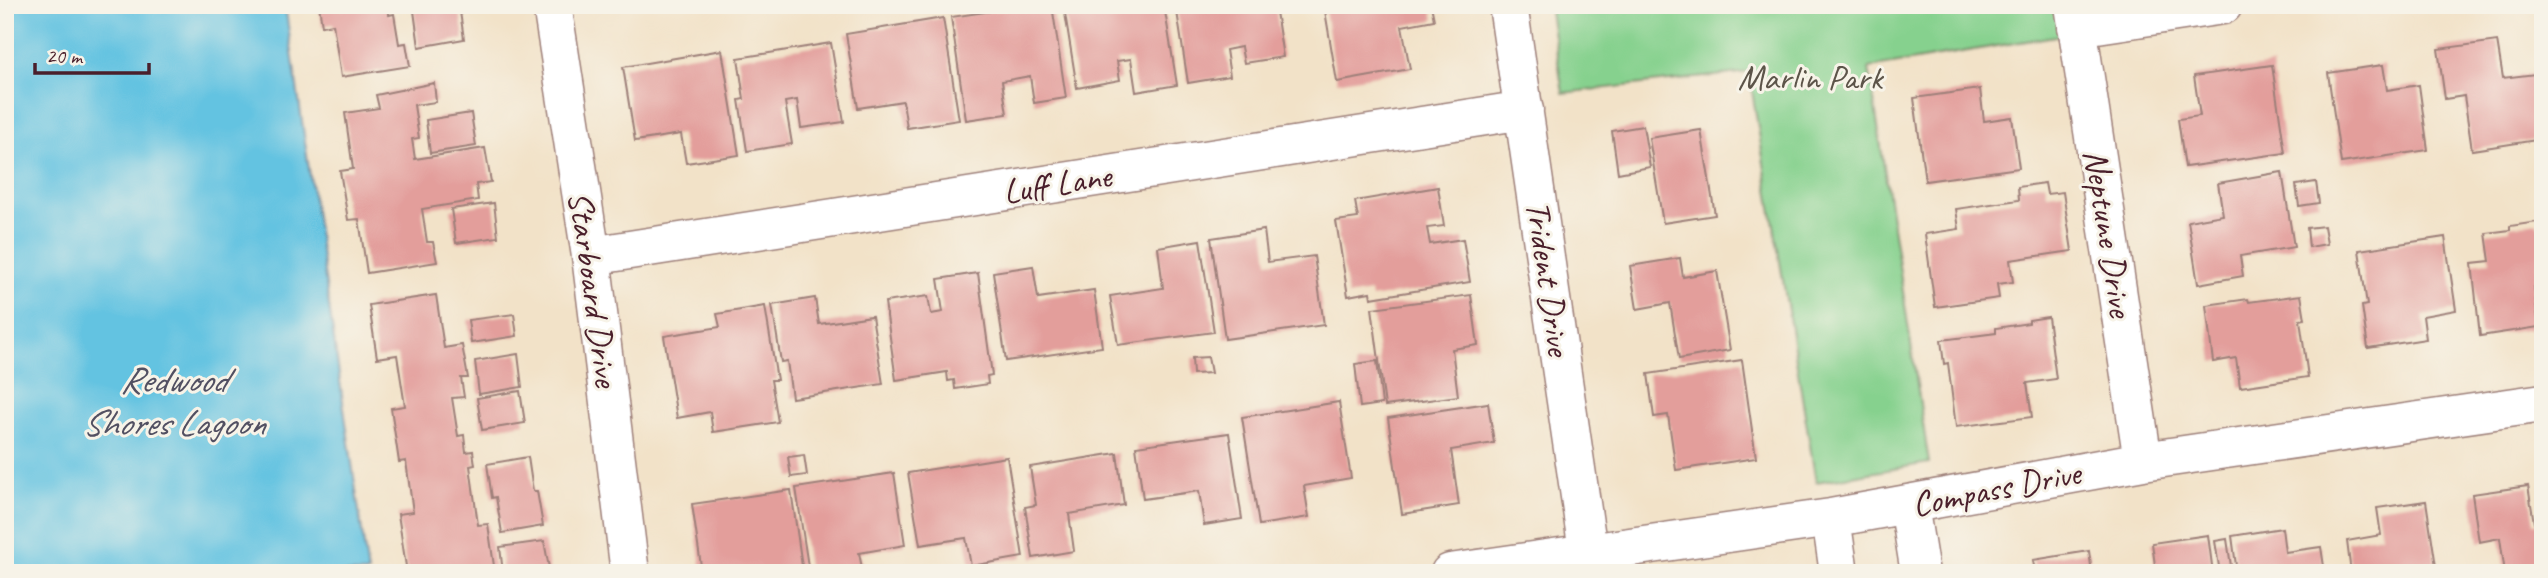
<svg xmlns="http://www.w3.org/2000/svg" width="2548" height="578" font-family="Caveat,sans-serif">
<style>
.green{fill:#86d18e;stroke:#68785c;stroke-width:2}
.water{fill:#63c3e1;stroke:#567186;stroke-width:2}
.building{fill:#e39e9b}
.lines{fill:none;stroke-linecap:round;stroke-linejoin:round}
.minor-casing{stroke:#9e807a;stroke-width:41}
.minor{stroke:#fff;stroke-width:38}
.labels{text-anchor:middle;stroke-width:6;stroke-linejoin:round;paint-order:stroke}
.park-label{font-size:35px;fill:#5c5449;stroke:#f7f3e8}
.street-label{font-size:35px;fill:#4a1f2b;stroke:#f7f3e8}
.water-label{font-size:37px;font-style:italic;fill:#525062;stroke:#f7f3e8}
</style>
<rect width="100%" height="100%" fill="#f7f3e8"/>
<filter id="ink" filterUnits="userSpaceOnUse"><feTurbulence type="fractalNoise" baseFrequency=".0143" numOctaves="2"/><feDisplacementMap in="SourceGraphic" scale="14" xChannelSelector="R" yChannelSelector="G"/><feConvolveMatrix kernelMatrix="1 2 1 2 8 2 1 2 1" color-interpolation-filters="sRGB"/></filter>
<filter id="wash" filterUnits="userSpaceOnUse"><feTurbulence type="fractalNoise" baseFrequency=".00686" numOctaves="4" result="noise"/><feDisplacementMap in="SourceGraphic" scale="28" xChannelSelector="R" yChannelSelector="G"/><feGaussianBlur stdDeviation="1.57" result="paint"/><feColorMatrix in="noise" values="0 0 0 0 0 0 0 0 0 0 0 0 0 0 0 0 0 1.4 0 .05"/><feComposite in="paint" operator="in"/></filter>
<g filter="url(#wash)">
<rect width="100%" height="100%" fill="#f2e2c8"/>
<!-- green -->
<path class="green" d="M1549,5H2056L2061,35L1869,68L1929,463L1816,482L1749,72L1563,93Z"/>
<!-- water -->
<path class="water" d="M5,5H285L368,573H5Z"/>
<g id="blocks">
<!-- building -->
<path class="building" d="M319,5H387L389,15L394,14L399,44L406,43L410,66L341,77L333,24L322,26Z
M449,5H459L464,39L419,47L414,11Z
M1033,5H1052L1066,98L1034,103L1030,76L1002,81L1007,114L966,120L951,17Z
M1072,5H1164L1177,85L1136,92L1131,59L1117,61L1120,80L1077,88L1064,7Z
M1176,5H1275L1283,57L1244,63L1241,47L1226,50L1230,76L1188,83Z
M1324,5H1431L1434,20L1402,26L1410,69L1337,82Z
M943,18L959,120L907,128L903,101L858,108L846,34Z
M2497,41L2503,78L2535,74L2543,139L2472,150L2464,96L2445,99L2438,49Z
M831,43L844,122L801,128L797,100L785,102L792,144L747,151L739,100L744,99L738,58Z
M722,50L739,155L686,163L681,134L635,141L623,67Z
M2272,65L2285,153L2185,167L2178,119L2200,116L2194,76Z
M2383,65L2387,90L2419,85L2428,150L2341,163L2328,73Z
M434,83L436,102L414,105L419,138L412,139L415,159L485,148L491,182L476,184L478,200L422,209L427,242H433L437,262L367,273L359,219L348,220L340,171L353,169L345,113L379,108L376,95Z
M1980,89L1984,121L2012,117L2019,168L1925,181L1914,98Z
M471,113L476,146L430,153L426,120Z
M1643,126L1650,167L1618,173L1612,131Z
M1701,130L1715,215L1663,223L1649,138Z
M2282,172L2294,247L2240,256L2243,276L2198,284L2188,221L2223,215L2218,183Z
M2316,182L2319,203L2299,206L2296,185Z
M2045,183L2047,194L2063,192L2072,251L2010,260L2013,282L1997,284L1999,298L1935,307L1925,234L1959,229L1956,209L2019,200L2018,187Z
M1438,187L1444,226L1427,228L1430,244L1463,239L1470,282L1371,298L1370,292L1348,296L1336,221L1358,218L1355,201Z
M494,203L498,237L456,243L451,209Z
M2537,222L2538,226L2543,225V286L2534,287L2539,327L2480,336L2472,263L2490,261L2486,233L2510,230V226Z
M2324,226L2327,244L2309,247L2307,228Z
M1264,230L1268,262L1314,256L1324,325L1225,339L1211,238Z
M2445,237L2456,310L2423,316L2426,339L2368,348L2362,306L2367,305L2359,250Z
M1200,240L1214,332L1118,345L1110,296L1163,288L1158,247Z
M1680,258L1683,277L1717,271L1730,350L1679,359L1670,303L1637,309L1630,266Z
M1033,266L1038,298L1094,290L1102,347L1006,361L993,272Z
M978,273L992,375L987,376L988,384L955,389L954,380L948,381L947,372L896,380L885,302L928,296L931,314L943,312L938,279Z
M436,295L444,348L462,345L468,378H461L464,397L452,398L458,436L464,435L466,452L473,451L475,465L470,466L478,525L488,524L495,573H407L398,514L413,512L406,461L399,462L391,408L405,406L397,355L377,358L369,305Z
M1471,295L1478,345L1452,349L1458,396L1385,406L1372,308Z
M2301,295L2305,319L2300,320L2308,377L2240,387L2236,358L2213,362L2206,305L2248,299L2249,302Z
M815,298L819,324L872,316L883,384L792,398L787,361L781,362L772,305Z
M765,306L777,380H771L778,422L713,432L710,412L677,418L664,336L720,327L717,314Z
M514,314L517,336L471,343L468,320Z
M2048,317L2056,379L2027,383L2032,417L1956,427L1948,363L1944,364L1941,340L1996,333V328L2029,323V320Z
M518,354L522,387L479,394L475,361Z
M1208,357L1211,373L1193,374L1192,358Z
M1742,360L1756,458L1676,470L1668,415L1654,417L1648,374Z
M1377,361L1382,404L1360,407L1355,364Z
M520,391L525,423L482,430L477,398Z
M1339,402L1351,478L1304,486L1309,517L1259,525L1242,417Z
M1488,403L1494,443L1451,450L1459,505L1402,514L1388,418Z
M1229,433L1242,519L1204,525L1199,491L1143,499L1136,446Z
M1117,453L1124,505L1069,514L1074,551L1033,558L1025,507L1036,505L1030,467Z
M804,455L807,475L791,477L788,457Z
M528,457L533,491H537L543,526L502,533L496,497L492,498L487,464Z
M1007,457L1023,557L971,566L966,538L920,545L908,473Z
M894,473L905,545L859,553L863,573H809L796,488Z
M2528,486L2534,523L2543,522V573H2505L2500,538L2479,542L2472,494Z
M791,490L803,573H749V571L702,573L692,504Z
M2426,501L2437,573H2351L2347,541L2381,535L2377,508Z
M2282,528L2285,552L2321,547L2325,573H2237L2232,536Z
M2208,535L2213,573H2156L2152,543Z
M2227,539L2232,573H2220L2215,541Z
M544,541L550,573H503L500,547Z
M2089,551L2092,573H2035L2033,560Z"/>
</g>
</g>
<g filter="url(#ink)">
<use href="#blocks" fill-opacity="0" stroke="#9e807a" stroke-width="2"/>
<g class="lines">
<defs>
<path id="minor" d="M552,5L591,256L630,573
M1508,5L1588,551
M2074,5L2143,461
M2077,27L2223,5
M591,256L1524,110
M1909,505L1920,573
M1831,518L1839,573
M1450,573L1831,518L2143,461L2543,403"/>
</defs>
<!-- minor casing -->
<use href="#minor" class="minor-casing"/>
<!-- minor -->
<use href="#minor" class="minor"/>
</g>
</g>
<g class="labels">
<!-- park labels -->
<g class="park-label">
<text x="1810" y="89">Marlin Park</text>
</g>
<!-- street labels -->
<g class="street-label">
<text transform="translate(1057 183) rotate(-9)" y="12">Luff Lane</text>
<text transform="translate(2109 233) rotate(81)" y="12">Neptune Drive</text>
<text transform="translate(1549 278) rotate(82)" y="12">Trident Drive</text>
<text transform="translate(594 289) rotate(82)" y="12">Starboard Drive</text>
<text transform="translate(1996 488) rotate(-11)" y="12">Compass Drive</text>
</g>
<!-- water labels -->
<g class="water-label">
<text x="173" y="392">Redwood<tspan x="173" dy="43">Shores Lagoon</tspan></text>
</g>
</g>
<!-- margin -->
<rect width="2548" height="578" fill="none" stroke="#f7f3e8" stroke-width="28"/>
<!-- scale -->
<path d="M35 63v10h114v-10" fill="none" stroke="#4a1f2b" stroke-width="3.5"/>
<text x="46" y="63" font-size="21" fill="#4a1f2b" stroke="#f7f3e8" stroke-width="5" paint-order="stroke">20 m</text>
</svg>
